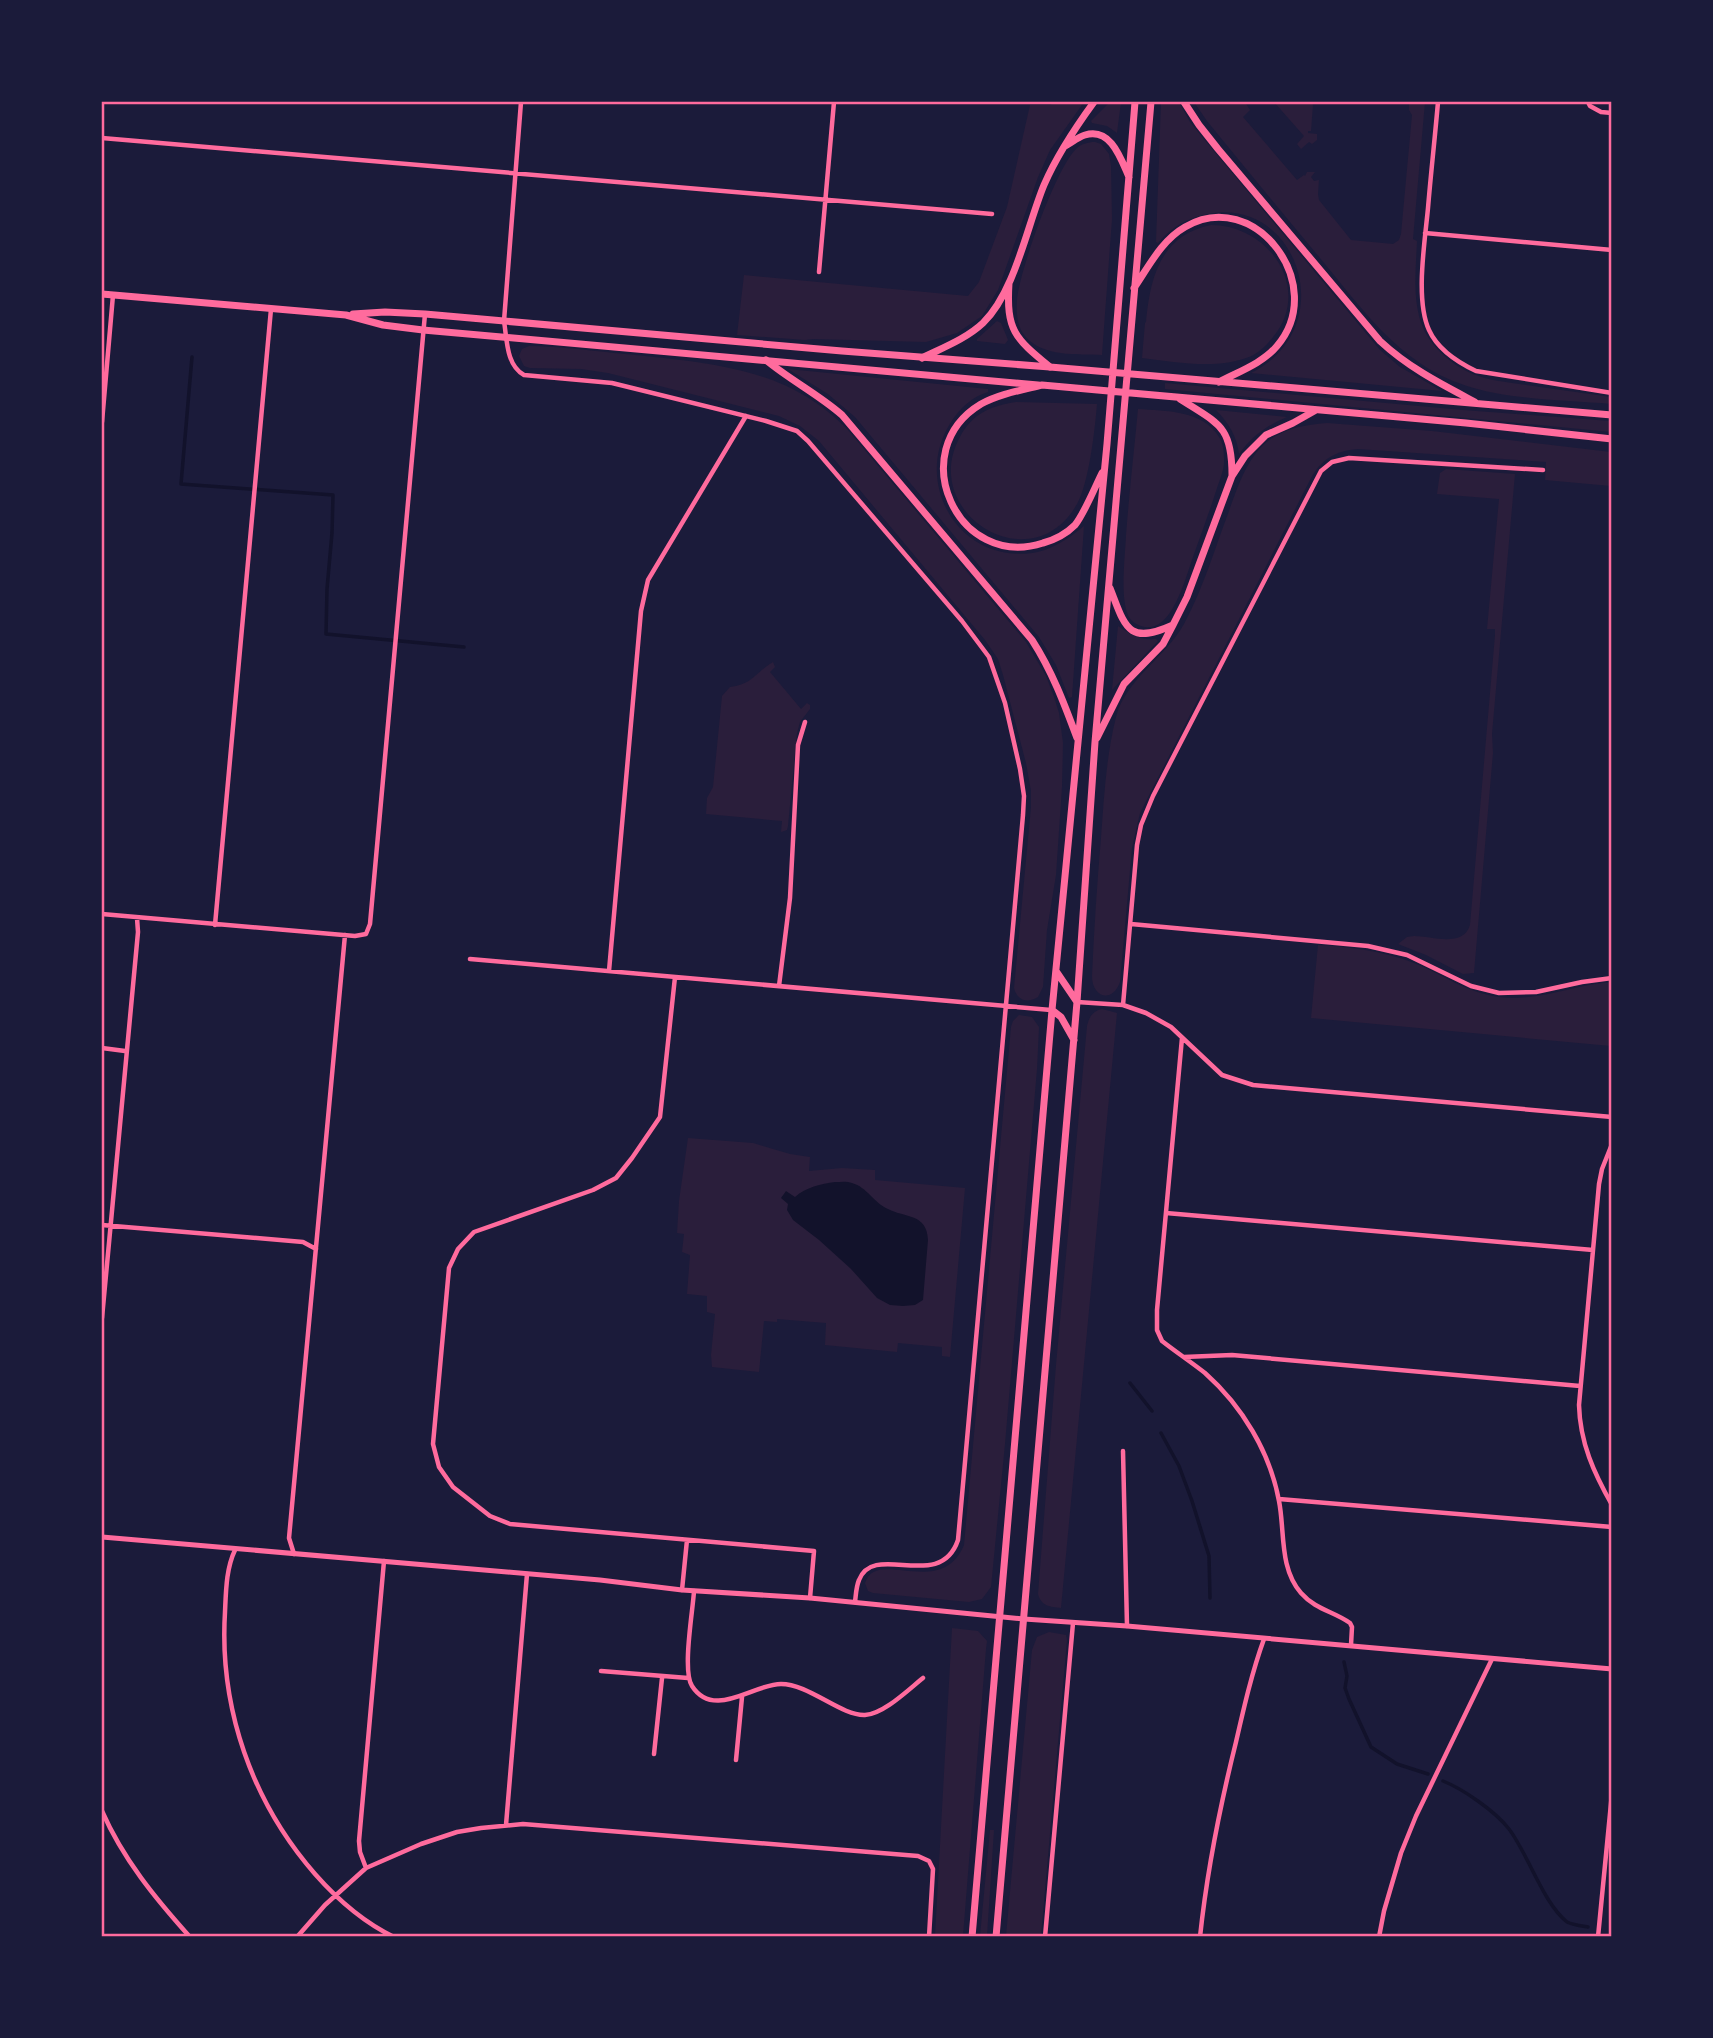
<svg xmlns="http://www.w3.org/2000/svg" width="1713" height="2038" font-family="Quicksand,sans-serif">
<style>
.green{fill:#2a1e3b}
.water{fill:#12122b}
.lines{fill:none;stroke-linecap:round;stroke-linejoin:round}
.stream{stroke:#12122b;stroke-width:3.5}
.minor{stroke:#ff6b9d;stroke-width:4.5}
.tertiary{stroke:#ff6b9d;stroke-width:5}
.primary{stroke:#ff6b9d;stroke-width:7}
.trunk{stroke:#ff6b9d;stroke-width:7}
.neatline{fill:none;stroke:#ff6b9d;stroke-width:2.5}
</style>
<rect width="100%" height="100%" fill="#1b1b3a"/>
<!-- green -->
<path class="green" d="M1055,102H1084L1050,150L1038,177L998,290L982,316L957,333L926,342L813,339L805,340L737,335L744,275L968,296L979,282L1007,207L1030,105H1050Z
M1110,102H1121L1117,133L1107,126L1092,123L1091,121Z
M1161,102H1179L1190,122L1203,138L1380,350L1400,367L1442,391L1251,373C1342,328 1298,196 1208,214C1187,218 1172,227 1158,243L1156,242Z
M1194,102H1230L1232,104L1234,102L1246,104L1250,110L1243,117L1297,180L1304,175L1305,176L1307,172H1315L1311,177L1314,181L1319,180L1318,194L1319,200L1351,240L1393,244L1399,240L1401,234L1412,115L1409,110V102H1425L1413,239L1417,241C1416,266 1413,292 1419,316C1425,342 1449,364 1473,374C1489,381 1508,382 1526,385C1554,389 1583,393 1611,397V404C1566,400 1507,400 1464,385C1397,363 1359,304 1315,252C1279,209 1243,165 1207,121Z
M1274,102H1321L1320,104H1313L1311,131H1308V133L1317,134V140L1312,144L1309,142L1301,149L1297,144L1304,136Z
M1095,142L1101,144L1109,154L1111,166L1112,219L1102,355C1078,354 1042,357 1025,336C1017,326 1016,312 1017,300C1019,272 1056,168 1076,149C1081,144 1088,142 1095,142Z
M1211,225C1269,225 1313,289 1273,337C1266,346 1259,353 1249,357C1216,370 1176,362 1142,358L1145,323L1146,322C1150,277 1161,235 1211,225Z
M997,321L1001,323L1008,340L1005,344L977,341V339Z
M529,346C557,346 586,350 614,353C640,355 664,358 689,361C752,370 802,383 848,430L1026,642L1046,676L1054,697L1059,713L1063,743L1062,787L1056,875L1047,930L1043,987L1038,997C1027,1004 1017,1000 1014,988L1031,807V791L1026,763L1003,675L998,659L985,640L819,441L800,426L779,416L608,373L581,369L530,368L524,366L519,356L522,349Z
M788,369L988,389V392C973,396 959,409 951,422C912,482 958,563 1032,553C1050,551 1070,538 1084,526L1072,697L1069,698L1056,665L1039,637L855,417L828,394Z
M1165,383L1463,410L1611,421V432L1165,389Z
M1016,402L1097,404C1095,429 1089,483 1077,504C1032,584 918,513 960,437C972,414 990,406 1016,402Z
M1138,409C1165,411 1203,410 1219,437C1223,443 1224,451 1224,458C1225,468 1220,479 1217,488C1210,510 1202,532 1194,554C1187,573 1174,626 1150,627C1142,628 1131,623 1128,615C1120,597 1125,557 1126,536C1129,494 1134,452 1138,409Z
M1216,410L1287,417C1266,426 1252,436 1239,454C1237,437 1229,423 1216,410Z
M1327,423L1432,431L1611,452V486L1545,480L1546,462L1358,449C1335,451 1321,459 1310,480L1140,813L1132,848L1120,982C1112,1004 1092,997 1092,976C1094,930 1097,884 1101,838C1104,798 1106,757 1116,717C1126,679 1165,658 1184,624C1203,589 1215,548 1229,511C1236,491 1243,470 1256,453C1273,431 1299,425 1327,423Z
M1446,469L1515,474L1492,734L1493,753L1474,973L1463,974L1426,955L1398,944L1407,937L1414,936C1432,936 1463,948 1470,925L1495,635V629H1487L1499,499L1437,494L1440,473Z
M1118,626C1131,635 1139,640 1156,639L1158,641L1112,690Z
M773,662L775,667L770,672L801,709L807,703L810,705V709L800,722L797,733L788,826L787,830L781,832L782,821L706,814L707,798L713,787L722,696L730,687C752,685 756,672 773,662Z
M1318,945C1351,947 1383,951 1414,963C1445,975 1464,992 1499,997C1538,1002 1573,985 1611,982V1046L1311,1018Z
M1102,1009L1117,1013L1061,1608C1050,1607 1041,1606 1038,1594L1056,1365L1087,1026C1089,1017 1093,1011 1102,1009Z
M1019,1015L1032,1017L1039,1027L1037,1069L1005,1444L991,1587L982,1599L969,1602L873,1593L868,1591L865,1583C876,1547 941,1600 964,1545L1011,1027L1013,1021Z
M688,1138L753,1143L790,1154L810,1157L809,1171L842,1168L875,1170V1180L965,1188L950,1357L942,1356V1347L898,1343L897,1352L825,1345L826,1323L777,1319V1322L764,1321L759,1372L712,1367L711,1355L715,1314L707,1312V1296L687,1294L690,1255L682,1252L684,1234L677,1233L679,1201Z
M952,1628L978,1631L987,1641L986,1649L963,1936H935Z
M1049,1632L1066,1635L1067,1640L1041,1936H1006L1032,1650L1037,1637Z
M990,1830H994L987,1936H980Z"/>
<!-- water -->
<path class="water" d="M835,1182C840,1182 847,1181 852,1183C867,1187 874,1203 888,1209C905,1218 927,1213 928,1240L923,1300L915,1305L903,1306L890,1305L877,1298L851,1269L819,1240L793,1220L787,1210L788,1204L781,1198L786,1191L795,1197C806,1187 821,1184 835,1182Z"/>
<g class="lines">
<!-- stream -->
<path class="stream" d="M192,357L181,484L333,495L332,533L327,589L326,634L464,647
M1130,1383L1152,1411
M1161,1433L1179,1466L1192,1501L1209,1556L1210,1598
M1344,1662L1347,1676L1345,1688L1349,1699L1371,1747L1397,1764L1428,1774
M1443,1781C1463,1789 1495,1811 1509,1829C1528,1854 1543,1903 1567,1922C1573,1925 1582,1926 1588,1927"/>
<!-- minor -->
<path class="minor" d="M521,102L504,321C507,339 506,365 524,375L612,383L766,421L797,431L808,441L962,621L989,657L1005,703L1020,769L1024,796L1023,815L958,1540C940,1593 874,1541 859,1580C856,1587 856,1595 855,1602
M1438,102C1435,137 1431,172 1428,208C1425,241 1415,300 1429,330C1438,350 1457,362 1476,371L1612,393
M1588,102L1590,106L1601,112L1612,113
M102,138L992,214
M1425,233L1612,250
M819,272L834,102
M102,422L113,295
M102,914L355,936L366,934L370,924L425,314
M1131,924L1368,946L1407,955L1471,986L1499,993L1536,992L1582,982L1612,978
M215,925L271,309
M470,959L1051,1010
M609,971L641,611L648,580L746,416
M675,977L660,1117L632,1158L616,1178L593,1190L474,1232L458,1249L449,1268L433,1444L439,1467L453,1487L490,1516L510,1524L814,1551L810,1598
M779,986L790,898L798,745L805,722
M1077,1002L1123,1005L1146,1013L1171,1027L1222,1075L1253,1085L1612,1117
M1123,1005L1137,845L1141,825L1153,796L1321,471L1332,462L1349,458L1543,470
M1182,1038L1157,1310V1330L1162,1341C1176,1352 1191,1362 1205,1373C1242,1406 1270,1452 1279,1501C1285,1531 1279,1568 1301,1593C1316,1610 1333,1611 1350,1623L1352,1627L1351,1645
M102,1048L125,1051
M1612,1144L1602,1169L1599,1184L1579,1405C1580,1443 1594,1473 1612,1505
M1166,1213L1593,1250
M102,1225L303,1242L316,1249
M102,1318L138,932L137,918
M1184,1357L1232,1355L1580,1386
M1123,1451L1127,1626
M1279,1499L1612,1527
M235,1550C226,1569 226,1591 225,1612C219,1708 252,1802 315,1874C337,1899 363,1922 394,1937
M294,1554L289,1538L345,935
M682,1590L687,1540
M694,1591C693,1610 682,1671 692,1686C714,1720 753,1684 781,1684C809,1684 841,1716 865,1715C884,1714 909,1689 923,1678
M601,1671L688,1678
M654,1754L662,1678
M736,1760L742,1697
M102,1811C123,1859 155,1898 190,1937
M506,1825L527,1574
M366,1868L360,1852L359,1841L384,1561
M297,1937L325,1905L366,1868L421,1844L457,1832L481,1828L523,1824L918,1856L929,1861L933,1869L929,1937
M1045,1937L1073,1623
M1200,1937C1207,1871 1220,1806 1236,1742C1244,1707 1252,1672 1264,1639
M1379,1937L1384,1911L1401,1853L1416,1816L1492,1659
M1598,1937L1612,1793"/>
<!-- tertiary -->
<path class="tertiary" d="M102,1537L600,1580L682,1590L810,1598L1024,1619L1127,1626L1612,1669"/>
<!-- primary -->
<path class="primary" d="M102,294L346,315L383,325L423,330L1038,385
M353,314L385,312L425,314L842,351L1050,367"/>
<!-- trunk -->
<path class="trunk" d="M1184,102L1199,125L1218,149L1380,341C1409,368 1441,384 1475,402
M1065,146C1071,143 1078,137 1085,135C1111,127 1121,159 1129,177
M1009,283C1006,331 1015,338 1050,367L1612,415
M1134,288C1149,266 1162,240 1185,227C1255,186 1329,285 1277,346C1263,363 1238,372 1219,382
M922,358C942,348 966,339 983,323C1015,292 1027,226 1044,185C1057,155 1075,128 1094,102
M766,360C790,380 818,394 842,415L1032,640C1052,671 1064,703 1077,738
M1180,399C1219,424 1232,426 1232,475
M1102,473C1095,487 1084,514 1075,525C1066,534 1054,540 1043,543C958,571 903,451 981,404C999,394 1022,390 1042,385L1466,423L1612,439
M1110,588C1125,626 1127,646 1173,625
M1097,738L1124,684L1163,644L1173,625L1187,597L1232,476L1245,456L1266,435L1293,423L1316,410
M1056,971L1077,1002
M1052,1010L1061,1017L1074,1040
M972,1937L1052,1010L1107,444L1135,102
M996,1937L1077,1002L1095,742L1151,102"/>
</g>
<!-- border -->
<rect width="1713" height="2038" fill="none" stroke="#1b1b3a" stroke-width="206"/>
<rect x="103" y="103" width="1507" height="1832" class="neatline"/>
</svg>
